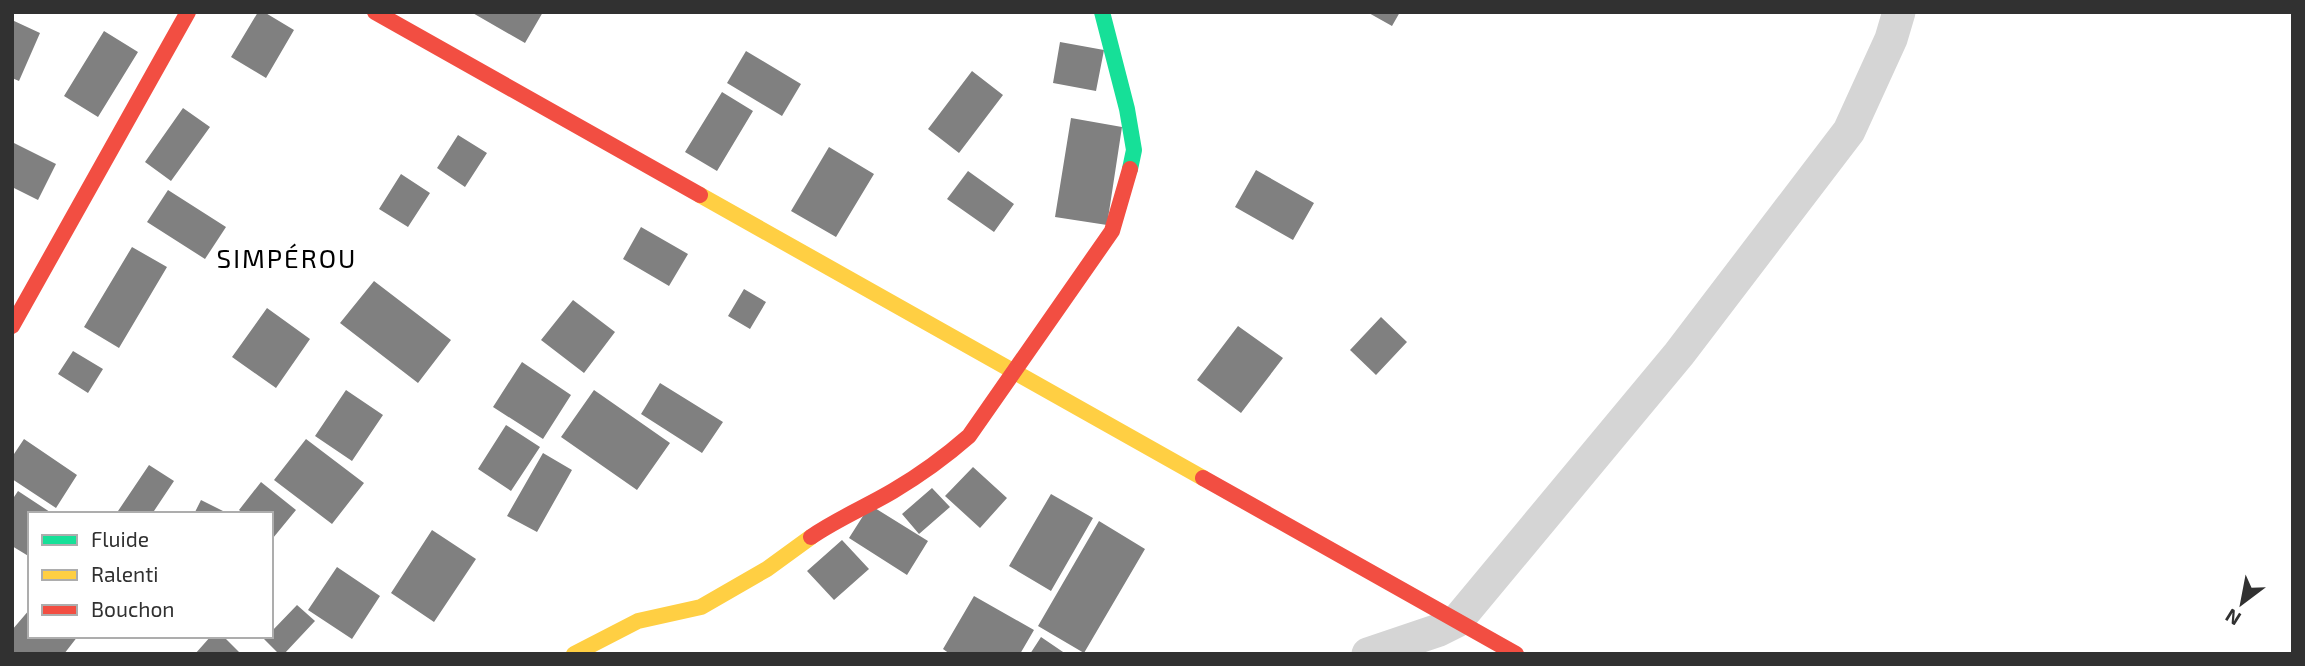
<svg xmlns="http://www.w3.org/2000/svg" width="2305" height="666" font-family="'Exo 2',sans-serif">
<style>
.building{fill:#808080}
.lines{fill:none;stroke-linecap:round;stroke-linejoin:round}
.street{stroke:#d5d5d5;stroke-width:33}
.fast{stroke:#16e098;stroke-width:16}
.slow{stroke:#ffcf43;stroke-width:16}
.jam{stroke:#f24e42;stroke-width:16}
.labels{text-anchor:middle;stroke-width:7;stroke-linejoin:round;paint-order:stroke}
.quarter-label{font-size:26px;letter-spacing:2px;fill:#000;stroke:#fff}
</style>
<rect width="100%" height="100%" fill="#fff"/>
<!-- building -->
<path class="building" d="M258,12H264L294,30L266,78L231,57Z
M471,12H543L525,43Z
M1367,12H1400L1392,26Z
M12,20L40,33L19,81L12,78Z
M104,31L138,52L98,117L64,96Z
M1060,42L1104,50L1096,91L1053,83Z
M746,51L801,84L782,116L727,83Z
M972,71L1003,95L959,153L928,129Z
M722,92L753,111L717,171L685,152Z
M183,108L210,127L171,181L145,162Z
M1071,118L1122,127L1107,225L1055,217Z
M458,135L487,153L465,187L437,168Z
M12,142L56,164L38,200L12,187Z
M829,147L874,174L836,237L791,211Z
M1256,170L1314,203L1293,240L1235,207Z
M968,171L1014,204L994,232L947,199Z
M401,174L430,193L408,227L379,209Z
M168,190L226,227L205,259L147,222Z
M641,227L688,254L669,286L623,259Z
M132,247L167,267L119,348L84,327Z
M374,281L451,340L418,383L340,323Z
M744,289L766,302L750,329L728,316Z
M573,300L615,332L584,373L541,340Z
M267,308L310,339L276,388L232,357Z
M1381,317L1407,342L1376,375L1350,350Z
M1238,326L1283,358L1241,413L1197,380Z
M73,351L103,369L88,393L58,374Z
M522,362L571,395L543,439L493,407Z
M660,383L723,422L702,453L641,414Z
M346,390L383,415L352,461L315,436Z
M594,390L670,443L637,490L561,437Z
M506,425L540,447L511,491L478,469Z
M24,439L77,475L56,508L12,479V457Z
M306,439L364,483L332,524L274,480Z
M543,453L572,470L537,532L507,516Z
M149,465L174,481L152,514H116Z
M973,467L1007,498L980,528L945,496Z
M261,482L296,510L273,538L271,536V514H244L239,510Z
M932,488L950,507L919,534L902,514Z
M18,491L53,514H30V557L12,546V500Z
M1051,494L1093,518L1051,591L1009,566Z
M201,500L229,514H194Z
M870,505L928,541L907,575L849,538Z
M1099,521L1145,549L1084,653L1038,626Z
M432,530L476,559L434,622L391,593Z
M842,540L869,569L834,600L807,571Z
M337,567L380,596L352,639L308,610Z
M974,596L1034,630L1020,654H950L943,649Z
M297,605L315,621L284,654H279L264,639L267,636H271V632Z
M30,609V636H78L64,654H12V630Z
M211,636H223L241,654H195Z
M1041,637L1066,654H1030Z"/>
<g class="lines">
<!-- street -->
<path class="street" d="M1368,654L1439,630L1457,621L1679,354L1849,131L1891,39L1899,12"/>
<!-- fast -->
<path class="fast" d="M1102,12L1127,109L1134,150L1130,169"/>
<!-- slow -->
<path class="slow" d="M700,195L1203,478
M574,654L638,621L701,607L767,569L811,537"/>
<!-- jam -->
<path class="jam" d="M375,12L700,195
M12,326L188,12
M1203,478L1516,654
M811,537C837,519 866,507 893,491C920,475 945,457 969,436L1112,231L1130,169"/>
</g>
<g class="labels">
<!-- quarter labels -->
<g class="quarter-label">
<text x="287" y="268">SIMPÉROU</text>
</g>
</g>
<!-- border -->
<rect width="2305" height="666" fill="none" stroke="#313131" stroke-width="28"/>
<!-- legend -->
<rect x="28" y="512" width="245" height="126" fill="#ffffff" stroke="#adadad" stroke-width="2"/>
<rect x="42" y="535" width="35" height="10" fill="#16e098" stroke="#adadad" stroke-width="2"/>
<text x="91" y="547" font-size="21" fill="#313131">Fluide</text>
<rect x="42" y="570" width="35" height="10" fill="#ffcf43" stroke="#adadad" stroke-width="2"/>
<text x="91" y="582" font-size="21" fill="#313131">Ralenti</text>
<rect x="42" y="605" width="35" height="10" fill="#f24e42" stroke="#adadad" stroke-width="2"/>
<text x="91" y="617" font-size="21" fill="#313131">Bouchon</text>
<!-- north arrow -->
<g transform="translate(2242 603) rotate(212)" stroke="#ffffff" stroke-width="5" paint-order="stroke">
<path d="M0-5L12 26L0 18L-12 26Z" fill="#313131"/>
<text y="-10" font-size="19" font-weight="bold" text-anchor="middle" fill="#313131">N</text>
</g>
</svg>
